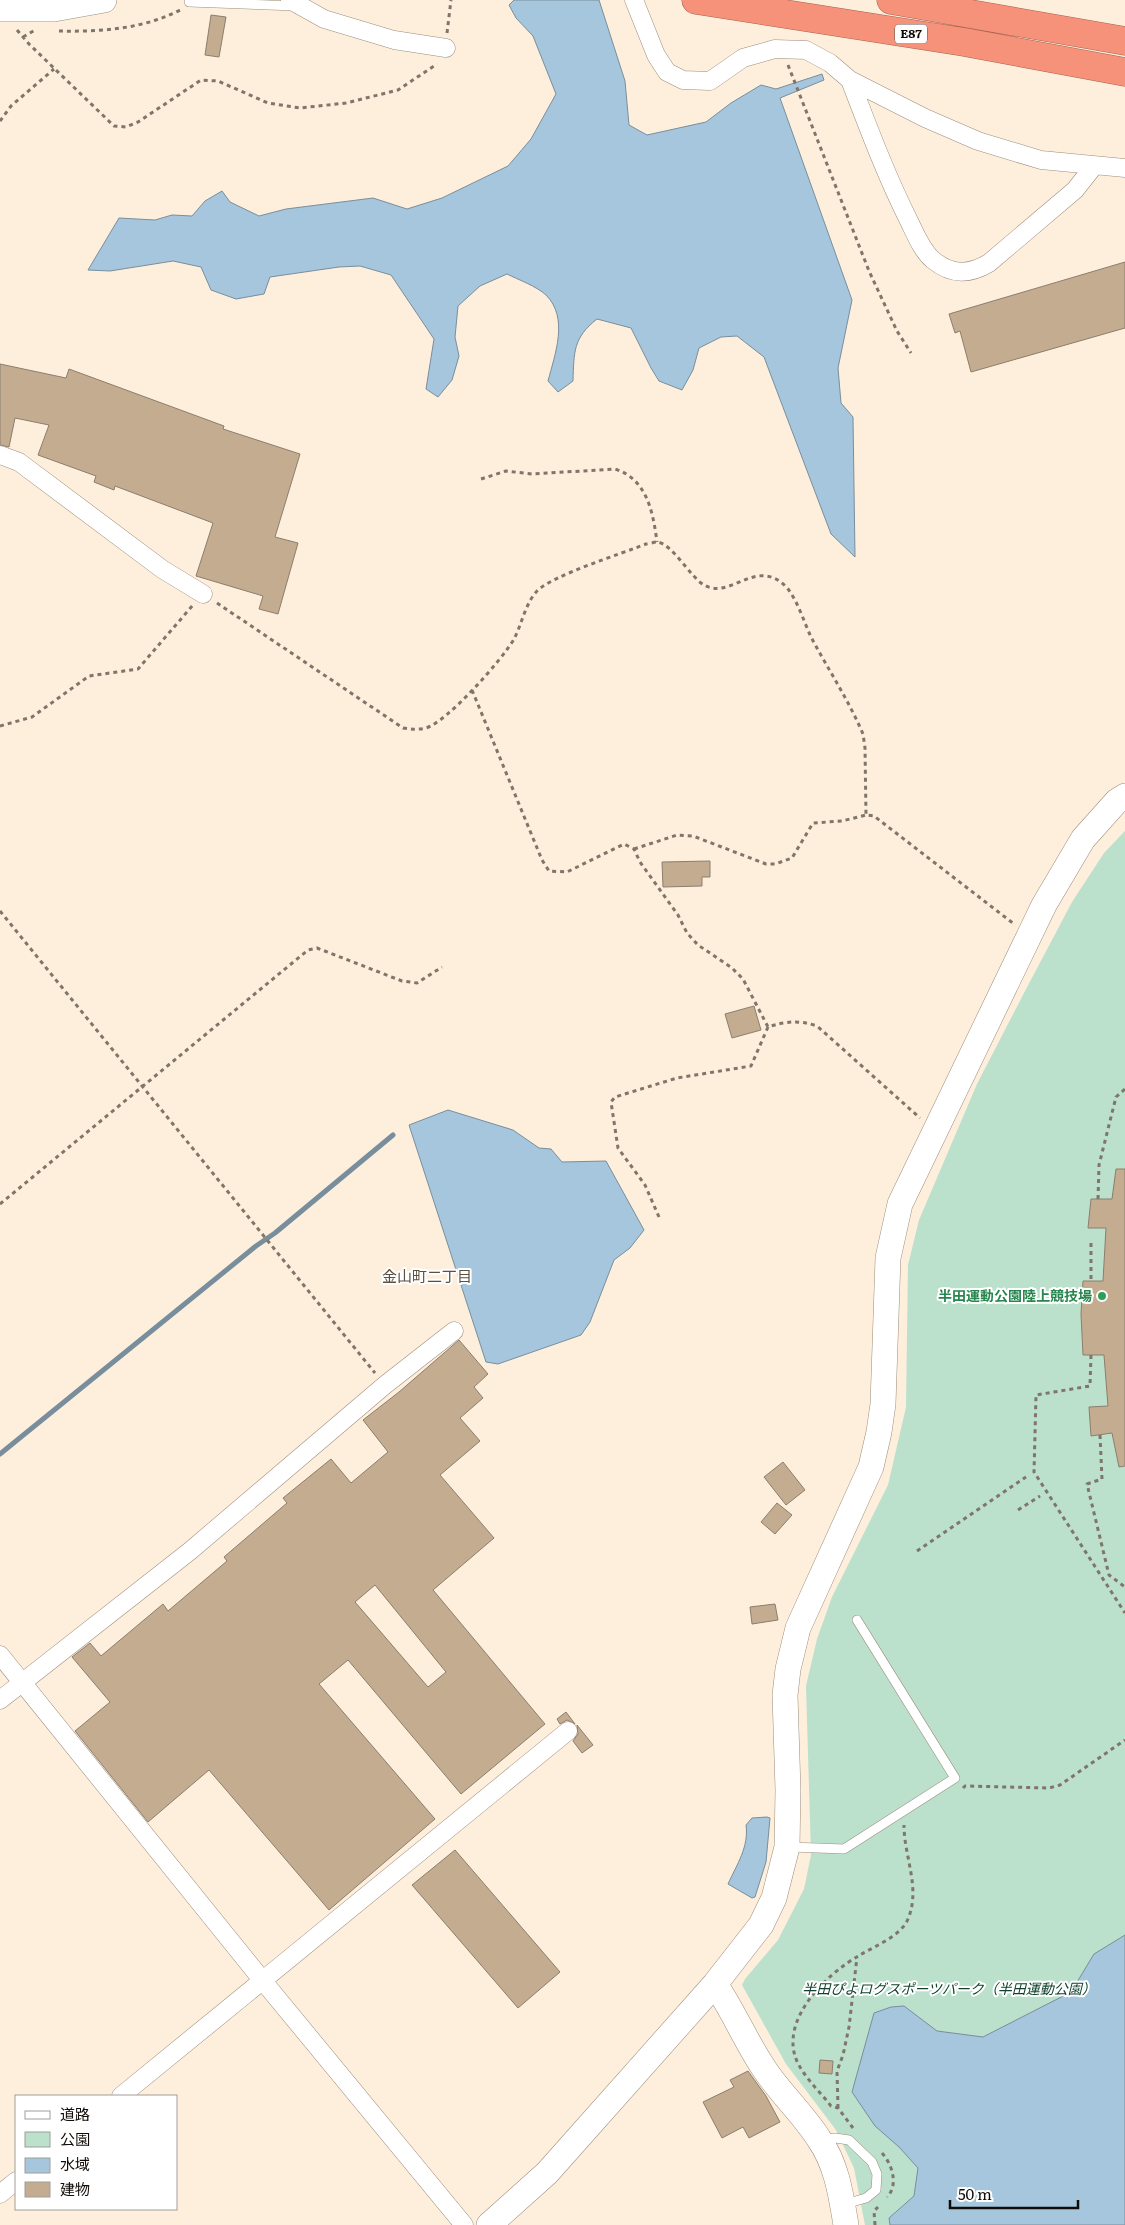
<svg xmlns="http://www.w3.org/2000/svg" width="1125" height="2225" font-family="Literata,'Noto Sans JP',serif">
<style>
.green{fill:#bbe0cc}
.water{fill:#a5c6dc;stroke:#798e9c}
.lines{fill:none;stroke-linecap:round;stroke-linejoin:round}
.stream{stroke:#798e9c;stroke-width:5}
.building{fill:#c3ac90;stroke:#8c7e6e;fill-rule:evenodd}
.lane-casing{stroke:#9c8e7d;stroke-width:10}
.street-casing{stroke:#9c8e7d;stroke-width:19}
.secondary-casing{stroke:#9c8e7d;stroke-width:26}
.highway-casing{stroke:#a56351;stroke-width:29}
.path{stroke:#7f756a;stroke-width:3;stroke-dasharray:4 4;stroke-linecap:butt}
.lane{stroke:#fff;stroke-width:9}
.street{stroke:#fff;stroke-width:18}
.secondary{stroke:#fff;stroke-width:25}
.highway{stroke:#f59279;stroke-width:28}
.leisure-dot{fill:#2e9e5b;stroke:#fff;stroke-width:2}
.labels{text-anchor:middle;stroke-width:4;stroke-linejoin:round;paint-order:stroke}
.shield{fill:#fff;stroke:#585551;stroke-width:1}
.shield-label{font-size:12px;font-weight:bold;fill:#110c07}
.leisure-label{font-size:14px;font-weight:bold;fill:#27864d;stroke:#fff;text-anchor:end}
.park-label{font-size:14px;font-style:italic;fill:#12412d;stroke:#fff}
.neighbourhood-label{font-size:15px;fill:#5c5040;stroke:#fff}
</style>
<rect width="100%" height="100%" fill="#feeedc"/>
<!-- green -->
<path class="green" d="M1125,831V2225H865L854,2168L836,2130L786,2064L742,1985L745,1979L778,1940L804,1889L811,1855L806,1686L817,1639L832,1597L888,1485L906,1407L908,1265L919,1220L977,1084L1024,993L1072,902L1104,853Z"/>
<!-- water -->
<path class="water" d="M514,0H599L625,81L629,125L647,135L706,122L731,103L761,85L776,89L822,74L824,80L780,98L852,300L838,368L841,403L853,417L855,557L831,534L764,357L737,336L721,337L699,348L693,370L682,390L659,381L651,368L631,328L597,319C573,338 574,352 573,381L558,392L548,381C555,354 569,318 546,295C536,286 519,280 507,274L480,286L458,306L455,337L459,356L452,380L438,397L426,389L434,339L391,275L360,266L339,267L270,277L264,294L236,299L211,290L201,267L173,261L110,271L88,270L119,218L155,220L172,215L192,216L205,201L222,191L230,202L259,216L286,209L373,198L407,209L442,198L508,166L531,139L556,94L533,36L516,18L509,5Z
M448,1110L513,1130L539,1148L551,1149L562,1162L606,1161L644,1230L630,1248L614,1260L590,1322L581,1335L498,1364L486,1362L409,1125Z
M767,1817L770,1818L766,1862L755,1897L752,1898L728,1884C737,1864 749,1847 746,1825L752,1818Z
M1125,1935V2225H890L889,2218L914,2196L918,2168L899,2147L875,2126L852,2092L874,2013L891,2007L904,2006L937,2031L983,2037L1071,1992L1094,1954Z"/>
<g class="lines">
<!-- stream -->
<path class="stream" d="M0,1454L256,1246L275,1233L393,1135"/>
</g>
<!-- building -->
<path class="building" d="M211,15L226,17L219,57L205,55Z
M1125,262V328L971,372L960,331L955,333L949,314Z
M0,364L66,378L69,369L224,426L223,429L300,454L275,537L298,543L278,614L259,609L263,596L196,576L213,523L115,486L114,490L94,482L96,476L38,455L49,425L15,418L9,447L0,445Z
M710,861V877H702V886L663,887L662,862Z
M754,1006L761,1030L732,1038L725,1014Z
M1116,1169H1125V1466L1119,1467L1112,1433L1091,1436L1089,1407L1108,1406L1104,1355H1083L1081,1314L1083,1281H1103L1106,1228H1088L1091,1199H1112Z
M459,1340L488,1374L474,1387L483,1398L460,1418L480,1441L440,1475L494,1538L433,1590L545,1724L461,1794L348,1660L319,1684L435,1819L329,1910L209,1770L148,1822L75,1731L110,1702L72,1657L90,1643L101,1656L163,1604L168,1611L227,1561L224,1557L287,1503L283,1498L331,1459L351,1483L388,1452L363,1420L399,1392ZM375,1585L446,1672L428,1687L355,1602Z
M783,1462L805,1490L786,1505L764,1477Z
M777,1503L792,1515L775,1534L761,1522Z
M775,1604L778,1620L752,1624L750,1607Z
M566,1712L575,1724L567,1720L560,1724L557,1719Z
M577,1725L593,1745L582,1753L573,1741L578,1734Z
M455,1850L560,1972L518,2008L412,1885Z
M820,2060L833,2061L832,2074L819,2073Z
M748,2071L766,2096L780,2122L749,2138L743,2127L722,2138L703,2102L734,2087L730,2080Z"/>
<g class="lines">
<defs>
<path id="lane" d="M189,2L296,6
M790,1847L844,1849L955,1778L857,1620
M822,2139L835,2138L849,2140L872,2162L877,2174L876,2190L866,2198L845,2204"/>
<path id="street" d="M290,0L324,19L394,40L446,48
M634,0L656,55L667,72L683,80L710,81L743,58L775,49L806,50L830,63L850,80L925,118L978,141L1041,160L1125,168
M850,80C868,127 886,175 909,221C915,233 922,251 933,260C951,275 969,275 989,263L1075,190L1094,166
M0,455L19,462L162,569L203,594
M0,1655L263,1981L464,2225
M0,1700L190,1551L385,1385L454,1331
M121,2096L568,1731
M0,2194L16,2181"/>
<path id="secondary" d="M0,9H54L104,0
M715,1984C734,2012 746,2042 765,2070C781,2094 803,2114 819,2139C837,2165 841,2195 846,2225
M489,2225L547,2173L715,1984L761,1925L774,1898L787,1847L788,1790L785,1695L788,1669L798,1628L871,1467L879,1432L883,1404L888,1258L900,1204L1044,905L1083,839L1117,801L1125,796"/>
<path id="highway" d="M696,0L964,42L1125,72
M891,0L1125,41"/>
</defs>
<!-- lane casing -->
<use href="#lane" class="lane-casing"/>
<!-- street casing -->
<use href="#street" class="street-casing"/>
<!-- secondary casing -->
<use href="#secondary" class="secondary-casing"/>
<!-- highway casing -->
<use href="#highway" class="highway-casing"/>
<!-- path -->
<path class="path" d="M17,30L29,44L114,126L126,127L138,122L201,80L218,81L268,103L300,108L346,103L398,90L437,64
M59,31C100,32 145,29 182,9
M447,33L451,0
M23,37L35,30
M788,65L869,271L897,331L911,353
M0,121L11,106L54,69
M481,479L506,471L532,474L615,469C647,479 653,512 657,542
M217,603L403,728C411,729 418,730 426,728C447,722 502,660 514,639C522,624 525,604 537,591C553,575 621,554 646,544C649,544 654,542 657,542C672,543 690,577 704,585C725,597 745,573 766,576C775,577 782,582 788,589C798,602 804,622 811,637C828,669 849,701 863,734L865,748L866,815L874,816L1014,924
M472,690L542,860L549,871L567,872L624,844L634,849L640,862L678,915L687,933L698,945L732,968L743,979L768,1027C786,1021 799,1020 817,1026L920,1118
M0,726L32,717L89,676L138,669L193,605
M634,849L677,835L693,836L766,864H775L792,858L813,823L842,821L866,815
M0,911L375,1373
M1098,1199L1099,1165L1116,1097L1125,1089
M0,1204L308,950L317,948L402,981L417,983L442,967
M659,1217L645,1185L618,1148L611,1102L615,1097L677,1078L751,1066L768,1027
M1091,1243V1281
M1091,1355L1090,1386L1036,1395L1034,1472L1125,1613
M1100,1435L1102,1479L1087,1484L1109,1575L1125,1587
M1018,1510L1040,1496
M917,1551L1026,1477
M963,1788L965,1786L1049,1788L1060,1785L1125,1740
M838,2108L837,2071L843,2055L849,2027L857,1957
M853,2128L838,2108L831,2106C821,2093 808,2081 800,2067C774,2024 826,1974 860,1955C875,1946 901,1936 908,1919C921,1888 904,1857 904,1825
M882,2153C892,2164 899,2185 887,2197
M875,2225L874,2211L878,2207"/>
<!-- lane -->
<use href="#lane" class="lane"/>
<!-- street -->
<use href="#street" class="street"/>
<!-- secondary -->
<use href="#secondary" class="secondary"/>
<!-- highway -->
<use href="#highway" class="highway"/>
</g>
<!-- markers -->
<circle class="leisure-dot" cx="1102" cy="1296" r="5"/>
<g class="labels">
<!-- shield labels -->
<rect class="shield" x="895" y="24.5" width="32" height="19" rx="4"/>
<g class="shield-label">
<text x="911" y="38">E87</text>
</g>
<!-- leisure labels -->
<g class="leisure-label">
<text x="1092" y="1301">半田運動公園陸上競技場</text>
</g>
<!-- park labels -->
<g class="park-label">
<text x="949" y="1994">半田ぴよログスポーツパーク（半田運動公園）</text>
</g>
<!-- neighbourhood labels -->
<g class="neighbourhood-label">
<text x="427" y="1282">金山町二丁目</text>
</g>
</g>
<!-- legend -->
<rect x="15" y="2095" width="162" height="115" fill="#ffffff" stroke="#a09e9c"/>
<rect x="25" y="2111" width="25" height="8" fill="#ffffff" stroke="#a09e9c"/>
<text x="60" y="2120" font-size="15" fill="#110c07">道路</text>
<rect x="25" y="2132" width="25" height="15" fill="#bbe0cc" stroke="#a09e9c"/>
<text x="60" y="2145" font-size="15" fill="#110c07">公園</text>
<rect x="25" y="2158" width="25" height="15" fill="#a5c6dc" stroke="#a09e9c"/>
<text x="60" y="2170" font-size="15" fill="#110c07">水域</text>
<rect x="25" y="2182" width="25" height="15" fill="#c3ac90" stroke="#a09e9c"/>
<text x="60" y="2195" font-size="15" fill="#110c07">建物</text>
<!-- scale -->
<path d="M950 2200v8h128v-8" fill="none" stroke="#110c07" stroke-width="2.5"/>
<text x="958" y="2200" font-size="15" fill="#110c07" stroke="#ffffff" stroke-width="4" paint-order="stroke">50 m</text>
</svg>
